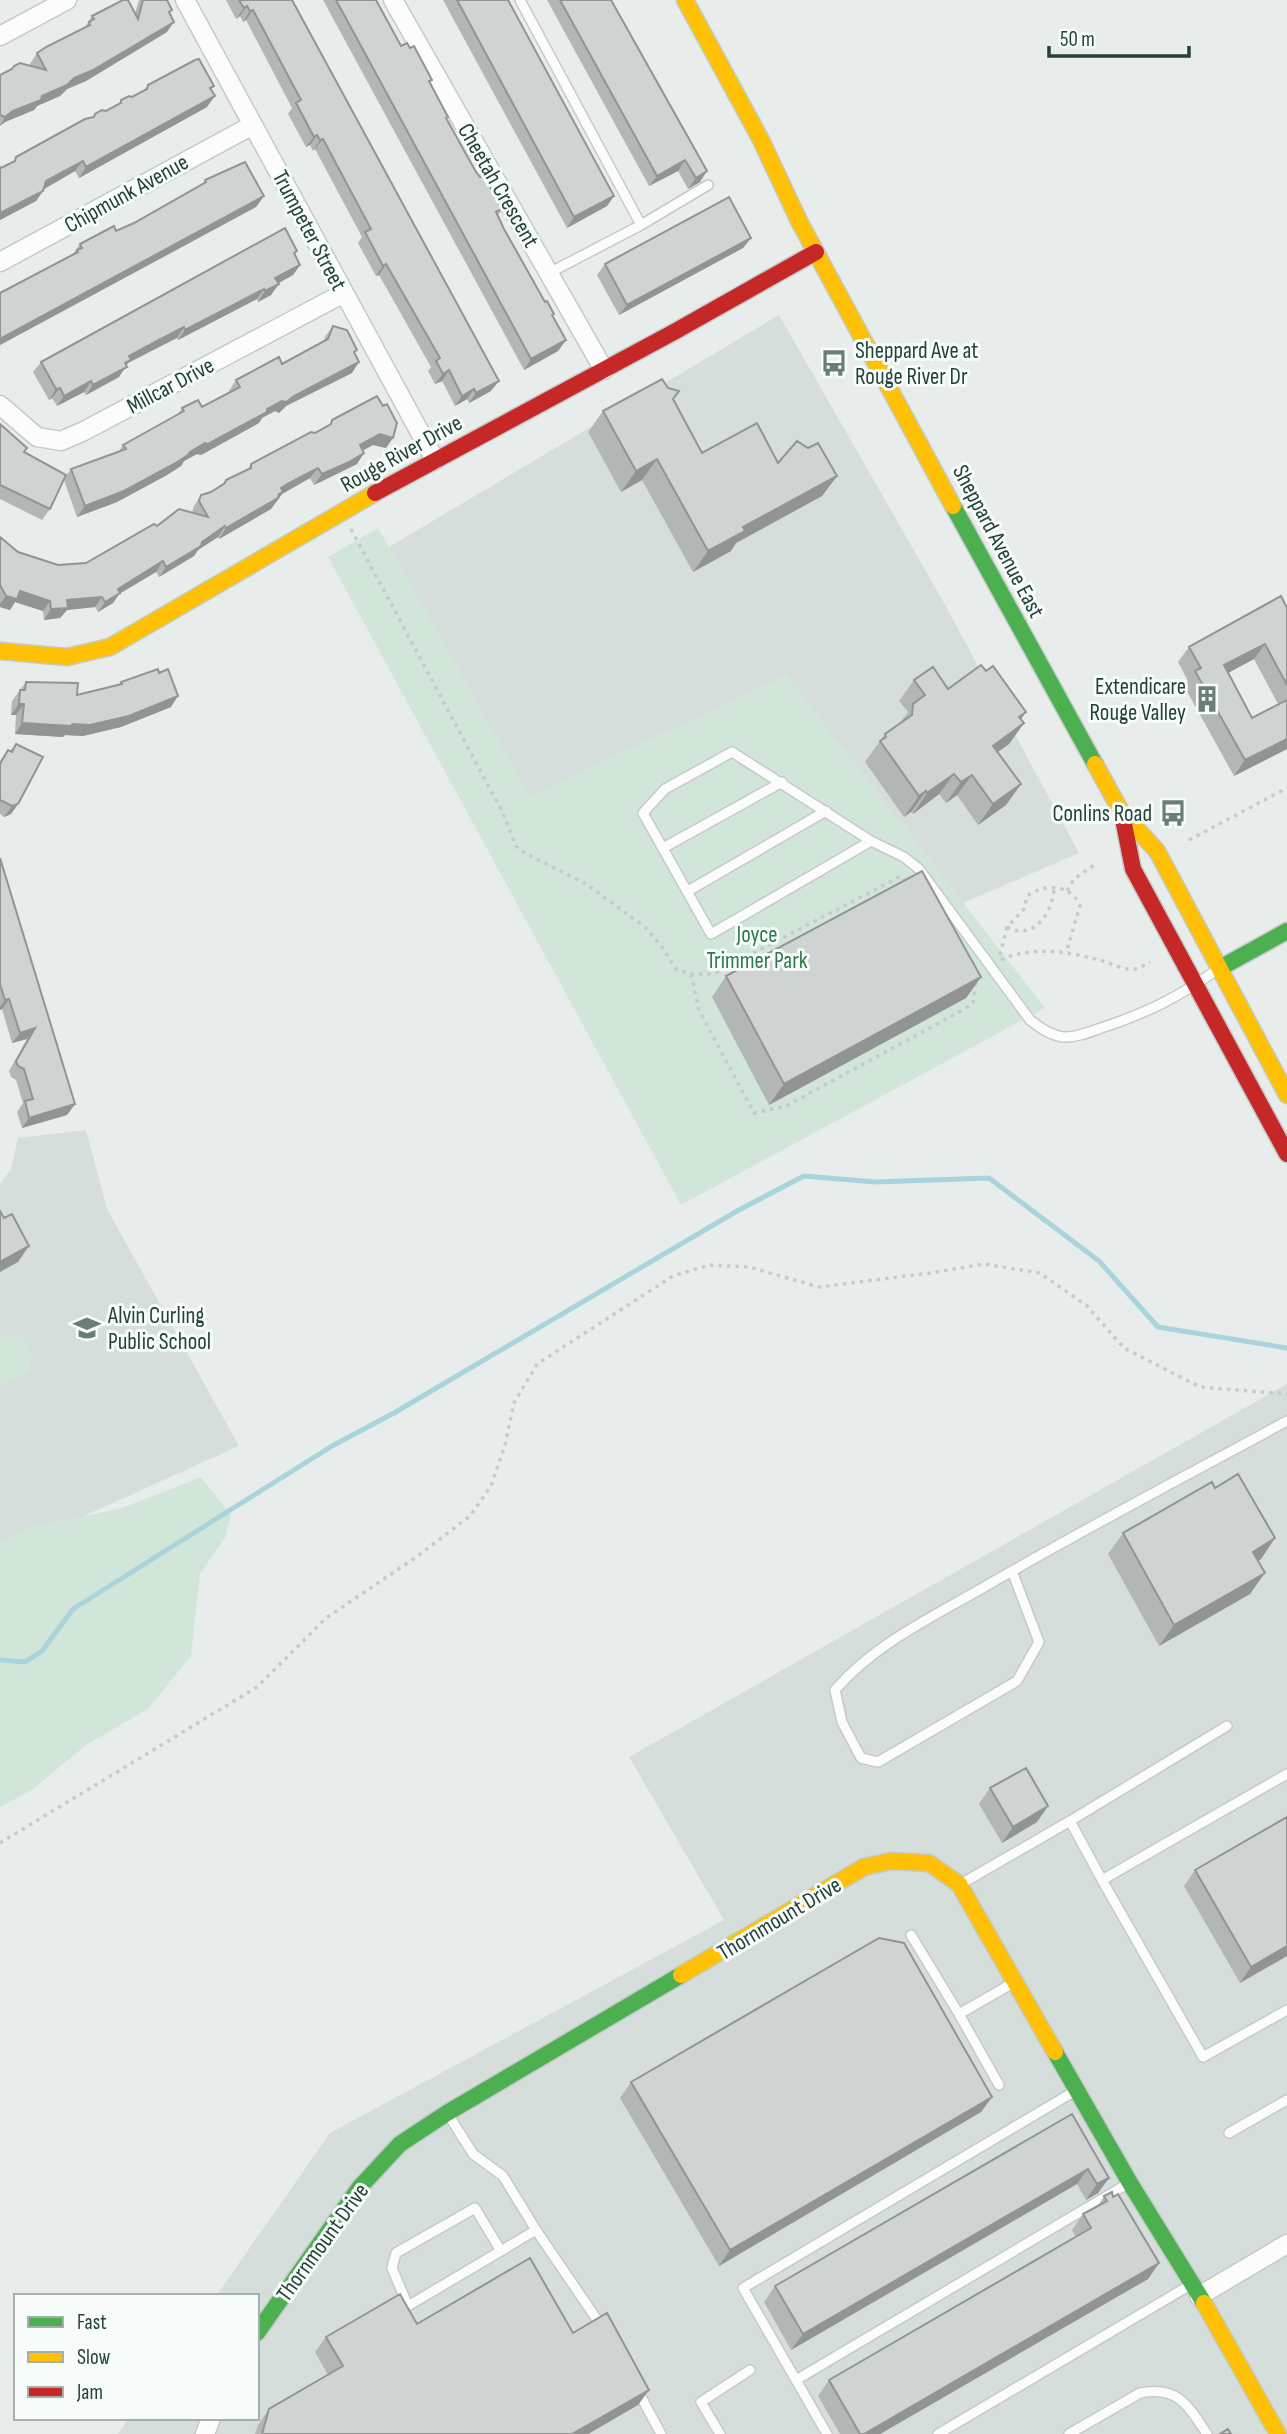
<svg xmlns="http://www.w3.org/2000/svg" width="1287" height="2434" font-family="'Sofia Sans Condensed',sans-serif">
<style>
.built{fill:#d6dedb}
.green{fill:#d1e6d8}
.lines{fill:none;stroke-linecap:round;stroke-linejoin:round}
.stream{stroke:#a9d4db;stroke-width:5}
.lane-casing{stroke:#c5cac8;stroke-width:12}
.street-casing{stroke:#c5cac8;stroke-width:21}
.fast-casing{stroke:#c3cbc8;stroke-width:19}
.slow-casing{stroke:#c3cbc8;stroke-width:19}
.jam-casing{stroke:#c3cbc8;stroke-width:19}
.path{stroke:#c3ccca;stroke-width:3.5;stroke-dasharray:3.5 5;stroke-linecap:butt}
.lane{stroke:#fcfcfc;stroke-width:9}
.street{stroke:#fcfcfc;stroke-width:18}
.fast{stroke:#4caf50;stroke-width:16}
.slow{stroke:#ffc107;stroke-width:16}
.jam{stroke:#c62828;stroke-width:16}
.wall{fill:#b2b6b5;fill-rule:evenodd}
.shaded-wall{fill:#919493}
.building{fill:#cfd4d2;stroke:#919493;stroke-width:2}
.labels{text-anchor:middle;stroke-width:6;stroke-linejoin:round;paint-order:stroke}
.street-label{font-size:23px;fill:#24423a;stroke:#f7fbf9}
.poi-label{font-size:23px;fill:#24423a;stroke:#f7fbf9;text-anchor:start}
.park-label{font-size:23px;fill:#2d7a4b;stroke:#f7fbf9}
</style>
<rect width="100%" height="100%" fill="#e8edeb"/>
<!-- built -->
<path class="built" d="M779,315L943,601L1079,853L963,903L786,676L529,797L389,547Z
M86,1130L107,1209L239,1446L0,1554V1184L11,1169L18,1138Z
M1287,1384V2434H118L129,2418H257V2296H216L330,2133L724,1920L629,1757Z"/>
<!-- green -->
<path class="green" d="M378,528L530,796L786,675L1045,1008L681,1205L328,557Z
M7,1334L22,1337L32,1354L29,1370L0,1387V1338Z
M201,1477L231,1515L226,1536L200,1574L191,1656L148,1709L86,1745L32,1790L0,1807V1543L24,1529L122,1508Z"/>
<g class="lines">
<!-- stream -->
<path class="stream" d="M0,1660L25,1662L42,1651L73,1609L332,1446L394,1413L737,1211L804,1176L875,1182L989,1178L1099,1261L1158,1327L1287,1348"/>
<defs>
<path id="lane" d="M520,0L641,225
M549,273L641,225L708,185
M871,841L732,752L665,789L643,813L711,934L871,841L904,857L919,869L1030,1020C1040,1028 1050,1035 1063,1037C1075,1038 1090,1032 1101,1028C1147,1013 1179,997 1218,969
M663,848L782,782
M688,891L826,811
M1012,1571L1039,1642L1017,1681L878,1762L861,1758L842,1722L835,1690C874,1645 928,1619 979,1590C1080,1531 1184,1477 1287,1421
M1287,1774L1102,1880L1203,2057L1287,2010
M1102,1880L1070,1821L1227,1726
M961,1884L1070,1821
M911,1935L959,2014L1013,1983
M959,2014L999,2085
M448,2114L473,2154L503,2176L536,2230L408,2306L392,2268L396,2253L475,2208L501,2251
M1229,2133L1287,2100
M536,2230L602,2327
M796,2380L1129,2183
M638,2391L661,2434
M720,2434L701,2402L750,2370
M827,2434L743,2288L1075,2091
M938,2434L1192,2284
M1069,2434L1140,2393C1178,2385 1189,2407 1207,2434"/>
<path id="street" d="M185,0L435,460
M393,0L604,370
M0,36L67,0
M0,262L253,125
M0,405L37,437L61,441L84,431L344,293
M1199,2296L1287,2244
M205,2434L211,2418"/>
<path id="fast" d="M953,506L1095,764
M1220,968L1287,931
M1055,2052L1130,2183L1204,2303
M257,2333L359,2188L400,2144L447,2113L681,1975"/>
<path id="slow" d="M685,0L761,140L799,221L953,506
M0,651L67,657L110,647L375,493
M1095,764L1122,813L1157,851L1287,1095
M681,1975L864,1867L891,1861L929,1863L959,1884L1055,2052
M1204,2303L1278,2434"/>
<path id="jam" d="M375,493L674,332L816,252
M1122,814L1133,869L1287,1154"/>
</defs>
<!-- lane casing -->
<use href="#lane" class="lane-casing"/>
<!-- street casing -->
<use href="#street" class="street-casing"/>
<!-- fast casing -->
<use href="#fast" class="fast-casing"/>
<!-- slow casing -->
<use href="#slow" class="slow-casing"/>
<!-- jam casing -->
<use href="#jam" class="jam-casing"/>
<!-- path -->
<path class="path" d="M351,529L503,813L516,846L523,852L586,884L645,927L662,947L676,969L691,974H714L901,876L906,884
M1189,840L1287,788
M1067,891L1074,879L1097,863
M1007,927C1034,942 1054,911 1054,887
M1000,955L1007,927L1024,909L1027,896C1045,883 1071,884 1080,906L1066,953
M1001,960C1033,945 1071,952 1103,961C1113,964 1125,971 1135,969C1140,968 1146,964 1150,962
M691,974L699,1010L754,1113L786,1106L961,1011L973,1003L976,981
M0,1843L257,1687L326,1618L415,1558L470,1516L491,1486L505,1445L514,1403L537,1364L673,1276L709,1265L749,1267L819,1287L930,1273L984,1264L1040,1273L1087,1306L1124,1348L1200,1387L1287,1394"/>
<!-- lane -->
<use href="#lane" class="lane"/>
<!-- street -->
<use href="#street" class="street"/>
<!-- fast -->
<use href="#fast" class="fast"/>
<!-- slow -->
<use href="#slow" class="slow"/>
<!-- jam -->
<use href="#jam" class="jam"/>
</g>
<!-- wall -->
<path class="wall" d="M139,0H167L172,10L170,13L167,32L86,81L67,89L60,96L37,106L34,110L5,122L0,126V75L10,70L14,66H31L30,64L37,53L85,27L92,16L135,14Z
M226,0H292L491,391L469,403L467,399L455,406L442,381L435,384L428,371L431,367L379,275L376,276L358,243L362,237L315,149L313,151L310,145L306,147L288,114L292,108L246,20L243,22L240,16L236,19Z
M323,0H377L376,1L401,46L432,80L430,83L447,119L476,172L502,209L498,215L504,229L566,340L558,351L524,370Z
M443,0H508L614,196L607,206L567,228Z
M547,0H611L700,182L688,189L678,171L649,186Z
M148,85L214,86L211,90L207,107L79,178L75,171L44,189L36,201L0,220V167L1,168L13,162L16,157L93,118L95,114L106,111L118,105L121,100L132,97L144,91Z
M205,180L264,196L256,207L0,345V293L73,254L80,244L116,231L134,223L202,185Z
M751,238L743,248L619,315L597,275L605,264Z
M297,251L295,254L300,265L293,275L278,283L271,295L258,302L257,299L178,340L177,338L151,350L128,363L119,377L86,395L84,392L57,406L52,398L49,400L33,372L41,362Z
M333,326L355,354L352,373L286,406L279,413L275,411L262,418L259,423L201,455L197,454L184,461L181,466L167,475L117,502L77,517L64,480L50,509L42,520L0,499V424L24,453L66,476L71,469L119,451L123,445L178,414L182,408L202,407L230,392L229,391L236,380L282,364L324,341L325,337Z
M673,399L702,453L778,463L837,476L822,496L736,543L731,551L693,572L642,480L621,492L588,432L603,411Z
M332,420L386,448L373,445L363,450L364,453L357,464L341,472L314,485L310,478L282,494L271,509L219,539L218,537L198,550L194,556L159,577L156,572L119,594L113,603L98,612L95,607L67,610L60,618L44,620L43,611L15,602L10,610L0,607V537L18,552L58,565L86,563L157,526L192,513L194,506L201,495L211,492L222,485L226,480L248,469L251,464L329,425Z
M1287,608V749L1234,776L1184,686L1188,681L1178,662L1189,647ZM1254,659L1278,704L1252,718L1228,673Z
M986,671L1026,712L1021,719L1024,723L1009,744L998,752L1021,784L1006,805L978,825L957,795L946,803L939,794L913,814L911,812L904,817L865,762L885,734L899,724L908,712L899,701L914,680L948,689Z
M26,682L77,695L119,684L121,682L171,707L121,727L83,736L65,735L63,737L15,734L16,715H11L12,701Z
M16,744L18,804L11,814L4,817L0,814V761L8,750L10,751Z
M0,858L75,1104L67,1115L22,1128L17,1112L23,1103L16,1080L11,1077L9,1071L27,1039L12,1043L2,1009L0,1010Z
M726,976L981,977L966,998L769,1105L712,997Z
M1215,1488L1275,1538L1261,1559L1258,1561L1250,1594L1159,1646L1108,1554L1123,1533Z
M990,1788L1048,1806L1037,1822L1002,1843L979,1804Z
M1287,1817V1956L1240,1983L1184,1886L1195,1870Z
M631,2082L992,2097L981,2112L719,2266L620,2098Z
M1072,2114L1109,2178L1098,2193L1086,2200L1077,2184L791,2350L764,2302L775,2286Z
M1104,2196L1113,2197L1159,2263L1148,2279L880,2434H840L818,2396L829,2380L1076,2237L1072,2230L1083,2214L1098,2206Z
M417,2324L573,2333L649,2390L638,2405L588,2434H255L258,2425L269,2409L328,2375L315,2352L326,2337Z"/>
<!-- shaded-wall -->
<path class="shaded-wall" d="M247,6L240,16L236,19L244,8Z
M253,10L246,20L243,22L250,11Z
M174,22L167,32L86,81L67,89L60,96L37,106L34,110L5,122L0,126L5,117L13,111L42,96Z
M215,96L207,107L79,178L86,167Z
M317,135L310,145L306,147L314,137Z
M323,139L315,149L313,151L320,140Z
M685,160L678,171L649,186L657,176Z
M83,161L75,171L39,192L46,181Z
M707,171L700,182L688,189L696,178Z
M43,191L36,201L0,220V213Z
M264,196L256,207L0,345V339Z
M614,196L607,206L567,228L574,217Z
M751,238L743,248L619,315L627,305Z
M386,264L379,275L376,276L383,266Z
M300,265L293,275L268,289L275,278Z
M279,284L271,295L258,302L265,291Z
M264,289L257,299L178,340L185,330Z
M184,327L177,338L128,363L119,377L86,395L93,385L129,356L159,340Z
M566,340L558,351L524,370L531,359Z
M359,362L352,373L286,406L279,413L275,411L262,418L259,423L201,455L197,454L184,461L181,466L167,475L117,502L77,517L85,506L190,452L267,409Z
M449,370L442,381L435,384L443,374Z
M91,381L84,392L57,406L64,396Z
M499,381L491,391L469,403L476,393Z
M60,388L52,398L49,400L56,389Z
M474,389L467,399L455,406L462,396Z
M380,434L393,438L386,448L373,445L353,456L360,445Z
M364,453L357,464L314,485L322,474Z
M657,459L642,480L621,492L636,471Z
M318,468L310,478L282,494L271,509L219,539L226,528L281,488Z
M837,476L822,496L736,543L731,551L693,572L708,551L743,527Z
M225,526L218,537L198,550L194,556L159,577L166,567Z
M163,561L156,572L119,594L113,603L98,612L105,602L118,589Z
M20,591L50,601L43,611L15,602L10,610L0,607V604L6,596Z
M102,597L95,607L67,610L60,618L44,620L51,609L67,600Z
M1265,644L1254,659L1213,681L1224,665Z
M178,696L171,707L121,727L83,736L65,735L63,737L15,734L22,723L73,724Z
M19,704H24L16,715H11Z
M1026,712L1012,731L1024,723L1009,744L978,766L993,746L1019,717Z
M1287,739V749L1234,776L1245,760Z
M954,774L939,794L913,814L927,793Z
M972,775L957,795L946,803L961,782Z
M1021,784L1006,805L978,825L993,804Z
M926,791L911,812L904,817L919,796Z
M18,804L11,814L4,817L12,806Z
M981,977L966,998L769,1105L784,1084Z
M9,999L2,1009L0,1010V1007L5,1000Z
M35,1028L27,1039L12,1043L20,1033Z
M75,1104L67,1115L22,1128L29,1118Z
M29,1246L18,1262L0,1272V1262Z
M1275,1538L1261,1559L1238,1572L1253,1552Z
M1265,1573L1250,1594L1159,1646L1174,1625Z
M1048,1806L1037,1822L1002,1843L1013,1827Z
M1287,1946V1956L1240,1983L1251,1967Z
M992,2097L981,2112L719,2266L730,2250Z
M1088,2169L1077,2184L791,2350L803,2334Z
M1109,2178L1098,2193L1086,2200L1097,2184Z
M1159,2263L1148,2279L880,2434H864Z
M649,2390L638,2405L588,2434H572Z"/>
<!-- building -->
<path class="building" d="M123,0H128L138,19L143,0H167L172,10L169,12L174,22L93,70L74,78L67,85L42,96L41,100L13,111L5,117L0,115V75L12,69L14,66L20,63L46,70L37,53L46,47L90,25L89,22L94,19L92,16Z
M239,0H292L499,381L476,393L474,389L462,396L449,370L443,374L436,361L440,358L386,264L383,266L365,232L371,229L323,139L320,140L317,135L314,137L296,103L301,100L253,10L250,11L247,6L244,8Z
M336,0H376L401,46L407,43L410,48L414,46L432,80L429,81L448,117L446,118L476,172L480,177L484,175L502,209L496,212L504,229L545,302L547,301L554,314L552,315L566,340L531,359Z
M457,0H508L614,196L574,217Z
M560,0H611L707,171L696,178L685,160L657,176Z
M199,59L214,86L210,88L215,96L86,167L83,161L46,181L43,191L0,213V167L1,168L15,161L16,157L85,119L94,117L95,114L102,110L106,111L121,103V100L129,96L132,97L147,89L148,85L195,60Z
M245,162L264,196L0,339V293L78,252L77,250L82,248L80,244L114,226L116,231L134,223L206,182L205,180Z
M729,197L751,238L627,305L605,264Z
M285,228L297,251L294,253L300,265L275,278L279,284L265,291L264,289L185,330L184,327L159,340L129,356L131,360L125,363L127,367L93,385L91,381L64,396L60,388L56,389L41,362Z
M333,326L347,330L357,350L354,352L359,362L294,396L286,402L282,401L267,409V412L208,444L205,443L190,452L188,455L174,464L124,491L85,506L71,469L126,449L123,445L184,411L182,408L198,400L202,407L240,387L236,380L279,357L282,364L328,339Z
M662,379L668,388L679,391L673,399L702,453L757,423L778,463L797,441L808,448L818,443L837,476L743,527L745,531L708,551L657,459L636,471L603,411Z
M377,396L383,406L387,404L397,423L393,438L380,434L360,445L364,453L349,462L322,474L318,468L289,483L281,488L283,492L279,494L278,498L226,528L225,526L202,542L201,546L166,567L163,561L118,589L120,593L105,602L102,597L67,600L68,608L51,609L50,601L20,591L17,599L6,596L0,585V537L18,552L58,565L86,563L154,524L157,526L179,509L208,517L199,501L201,495L211,492L225,483L226,480L251,468V464L311,432L315,433L331,424L332,420Z
M0,424L27,448L24,452L66,475L50,509L0,485Z
M1281,596L1287,608V685L1265,644L1224,665L1252,718L1287,700V739L1245,760L1195,671L1201,668L1189,647Z
M981,665L986,671L993,666L1026,712L1019,717L1024,723L993,746L1021,784L993,804L972,775L961,782L954,774L927,793L926,791L919,796L880,741L886,737L885,734L912,715L913,704L925,695L914,680L933,667L948,689Z
M158,669L159,673L168,669L178,696L129,716L90,725L73,724L70,726L22,723L24,704H19L20,690H25L26,682L78,683L77,695L122,684L121,682Z
M16,744L43,757L18,804L12,806L0,800V764L8,750L12,752Z
M0,858L75,1104L29,1118L25,1101L33,1099L24,1069L18,1066L16,1061L35,1028L20,1033L9,999L5,1000L0,984Z
M922,871L981,977L784,1084L726,976Z
M0,1211L4,1218L12,1214L29,1246L0,1262Z
M1238,1474L1275,1538L1253,1552L1265,1573L1174,1625L1123,1533L1212,1482L1215,1488Z
M1026,1768L1048,1806L1013,1827L990,1788Z
M1287,1817V1946L1251,1967L1195,1870Z
M879,1938L904,1943L992,2097L730,2250L631,2082Z
M1072,2114L1109,2178L1097,2184L1088,2169L803,2334L775,2286Z
M1112,2192L1113,2197L1118,2194L1159,2263L864,2434H860L829,2380L1091,2228L1083,2214L1107,2201L1104,2196Z
M530,2258L573,2333L607,2313L649,2390L572,2434H262L269,2409L343,2366L326,2337L400,2294L417,2324Z
M1228,2429L1231,2434H1220Z"/>
<!-- icons -->
<defs>
<symbol id="bus-bare" viewBox="-9 -9 18 18"><path d="M-5-6H5V4H4V6H2V4H-2V6H-4V4H-5ZM-3.5-4V0h7V-4ZM-3.5 1.2v1.5H-2V1.2ZM2 1.2v1.5H3.5V1.2Z" fill="#697e78" stroke="#f7fbf9" stroke-width="2.5" paint-order="stroke"/></symbol>
<symbol id="building-bare" viewBox="-9 -9 18 18"><path d="M-4-6H4V6H1V3H-1V6H-4ZM-2.5-4.3h1.7v1.8h-1.7ZM.8-4.3h1.7v1.8H.8ZM-2.5-1h1.7V.8h-1.7ZM.8-1h1.7V.8H.8Z" fill="#697e78" stroke="#f7fbf9" stroke-width="2.5" paint-order="stroke"/></symbol>
<symbol id="school-bare" viewBox="-9 -9 18 18"><path d="M0-5L7-2L0 1L-7-2ZM-4 1L0 2.5L4 1V4Q0 6-4 4Z" fill="#697e78" stroke="#f7fbf9" stroke-width="2.5" paint-order="stroke"/></symbol>
</defs>
<g fill-rule="evenodd">
<use href="#bus-bare" x="815" y="344" width="38" height="38"/>
<use href="#building-bare" x="1188" y="680" width="38" height="38"/>
<use href="#bus-bare" x="1154" y="794" width="38" height="38"/>
<use href="#school-bare" x="68" y="1309" width="38" height="38"/>
</g>
<g class="labels">
<!-- street labels -->
<g class="street-label">
<text transform="translate(499 185) rotate(60)" y="8">Cheetah Crescent</text>
<text transform="translate(126 193) rotate(-29)" y="8">Chipmunk Avenue</text>
<text transform="translate(310 230) rotate(62)" y="8">Trumpeter Street</text>
<text transform="translate(170 385) rotate(-28)" y="8">Millcar Drive</text>
<text transform="translate(401 453) rotate(-29)" y="8">Rouge River Drive</text>
<text transform="translate(999 541) rotate(62)" y="8">Sheppard Avenue East</text>
<text transform="translate(779 1918) rotate(-31)" y="8">Thornmount Drive</text>
<text transform="translate(322 2242) rotate(-54)" y="8">Thornmount Drive</text>
</g>
<!-- poi labels -->
<g class="poi-label">
<text x="855" y="358">Sheppard Ave at<tspan x="855" dy="26">Rouge River Dr</tspan></text>
<text x="1186" y="694" text-anchor="end">Extendicare<tspan x="1186" dy="26">Rouge Valley</tspan></text>
<text x="1152" y="821" text-anchor="end">Conlins Road</text>
<text x="108" y="1323">Alvin Curling<tspan x="108" dy="26">Public School</tspan></text>
</g>
<!-- park labels -->
<g class="park-label">
<text x="757" y="942">Joyce<tspan x="757" dy="26">Trimmer Park</tspan></text>
</g>
</g>
<!-- legend -->
<rect x="14" y="2294" width="245" height="126" fill="#f7fbf9" stroke="#a3b1ad" stroke-width="2"/>
<rect x="28" y="2317" width="35" height="10" fill="#4caf50" stroke="#a3b1ad" stroke-width="2"/>
<text x="77" y="2329" font-size="21" fill="#24423a">Fast</text>
<rect x="28" y="2352" width="35" height="10" fill="#ffc107" stroke="#a3b1ad" stroke-width="2"/>
<text x="77" y="2364" font-size="21" fill="#24423a">Slow</text>
<rect x="28" y="2387" width="35" height="10" fill="#c62828" stroke="#a3b1ad" stroke-width="2"/>
<text x="77" y="2399" font-size="21" fill="#24423a">Jam</text>
<!-- scale -->
<path d="M1049 46v10h140v-10" fill="none" stroke="#24423a" stroke-width="3.5"/>
<text x="1060" y="46" font-size="21" fill="#24423a" stroke="#f7fbf9" stroke-width="5" paint-order="stroke">50 m</text>
</svg>
